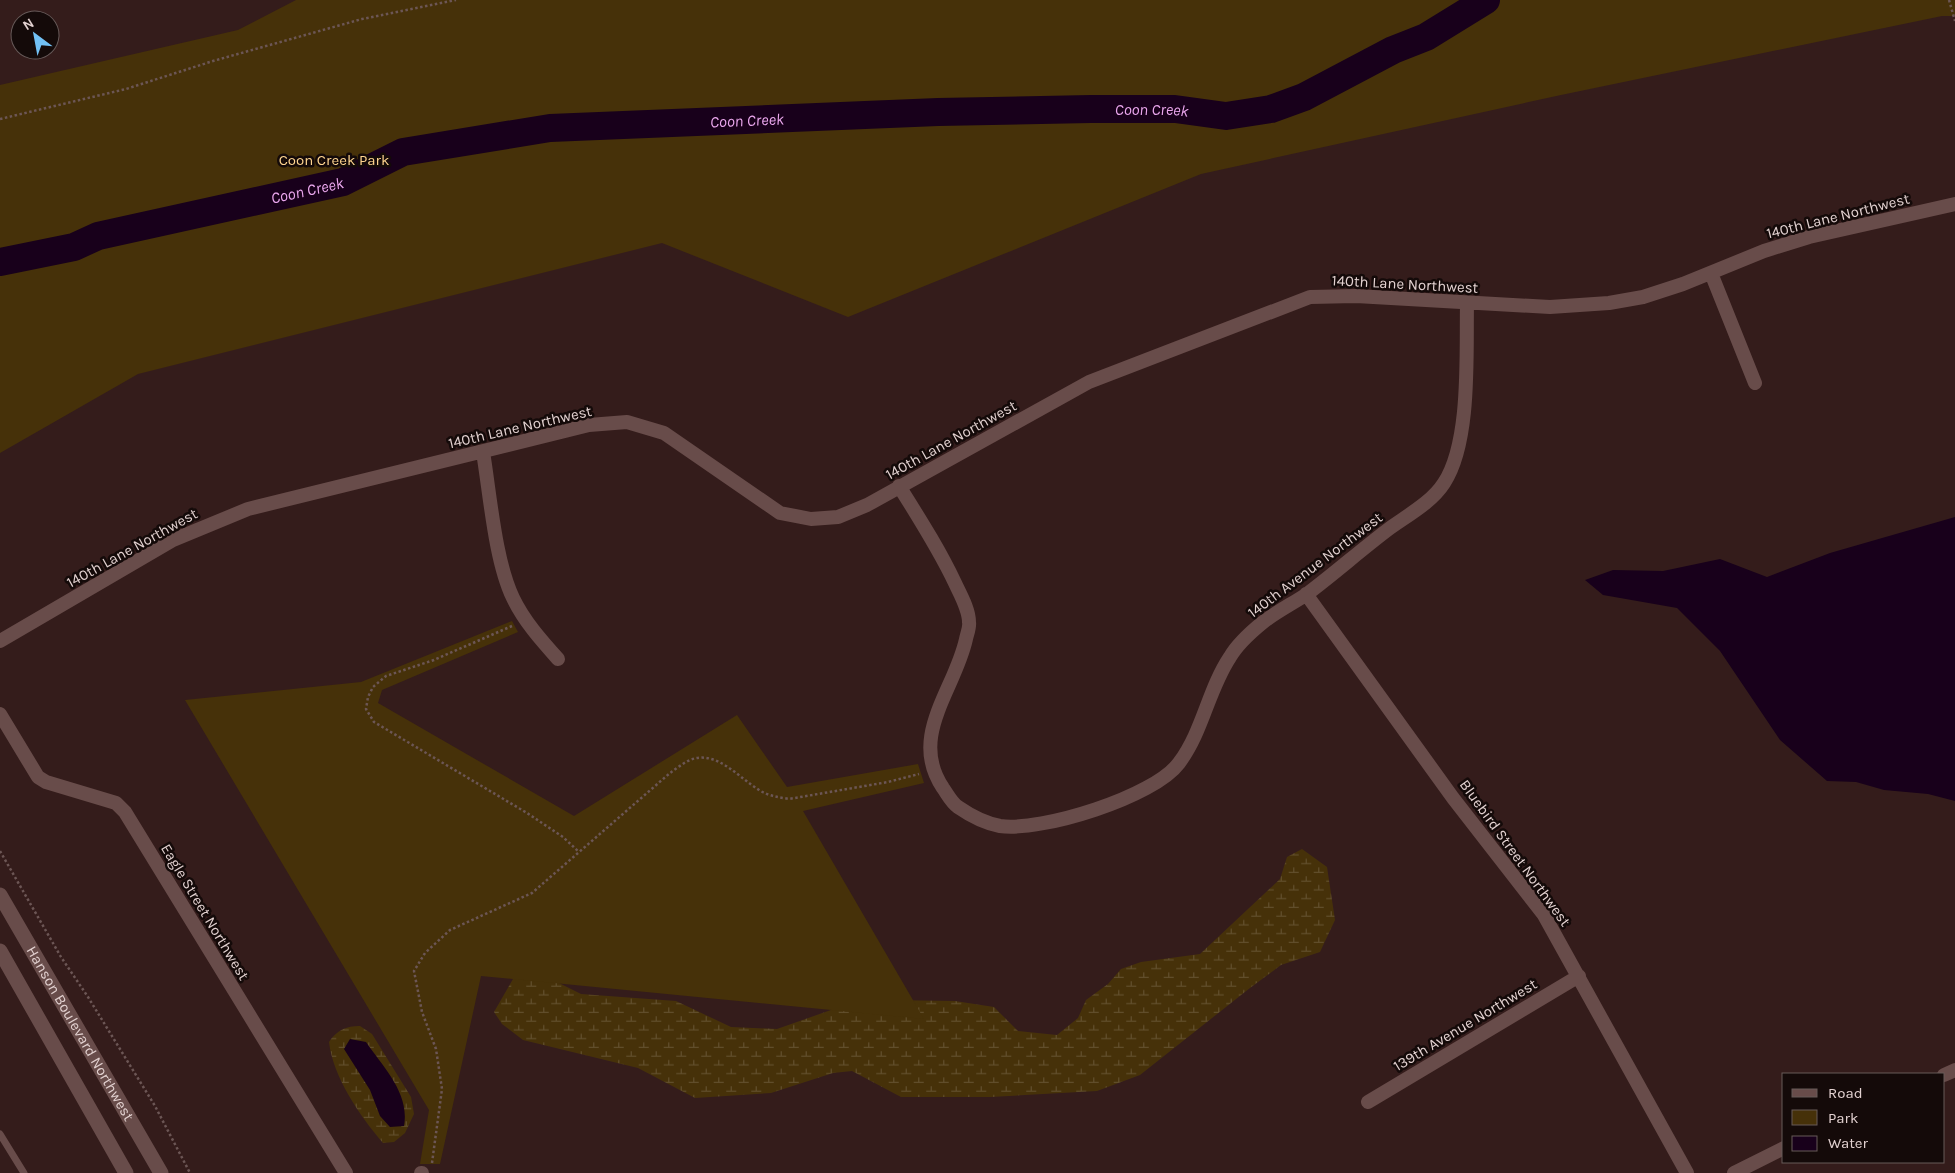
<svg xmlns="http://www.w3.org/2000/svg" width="1955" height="1173" font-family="Karla,sans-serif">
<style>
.wetland{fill:url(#wetland-marsh)}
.park{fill:#463109}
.water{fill:#18001b}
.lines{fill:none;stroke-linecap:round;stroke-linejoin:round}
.river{stroke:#18001b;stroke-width:28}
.path{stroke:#6c5655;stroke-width:2.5;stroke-dasharray:2.5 2.5;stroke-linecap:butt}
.lane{stroke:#684c4a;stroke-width:7}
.street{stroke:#684c4a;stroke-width:14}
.secondary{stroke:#684c4a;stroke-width:15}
.labels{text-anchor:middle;stroke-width:5;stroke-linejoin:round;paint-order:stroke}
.park-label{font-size:15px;fill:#ffd590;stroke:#140a09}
.street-label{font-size:15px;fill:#e3d2d1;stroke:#140a09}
.water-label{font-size:16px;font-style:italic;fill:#eba7ee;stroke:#140a09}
</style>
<defs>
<pattern id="wetland-marsh" width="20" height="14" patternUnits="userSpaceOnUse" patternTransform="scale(1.25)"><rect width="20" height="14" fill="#463109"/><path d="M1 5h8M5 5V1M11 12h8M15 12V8" fill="none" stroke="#614e2c"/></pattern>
</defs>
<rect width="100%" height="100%" fill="#341c1b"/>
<!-- wetland -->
<path class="wetland" d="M1302,849L1327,867L1335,920L1320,952L1281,965L1250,988L1140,1075L1097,1091L991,1097H901L852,1071L833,1073L771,1093L695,1098L638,1068L523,1040L502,1024L494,1012L517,972L545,976L581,994L676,1001L731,1027L777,1029L848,1004L888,1000L955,1001L994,1007L1018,1031L1057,1035L1078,1018L1086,1000L1108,984L1121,969L1141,962L1200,954L1280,879L1287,857Z
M360,1026L372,1034L411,1097L414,1114L405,1133L394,1142L383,1143C360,1116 333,1077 329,1042C337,1030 346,1026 360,1026Z"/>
<!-- park -->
<path class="park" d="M296,0H1955V16H1942L1561,95L1201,174L848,317L662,243L138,374L0,453V85L238,30Z
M512,621L518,632L382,690L378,703L574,816L737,715L787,787L918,764L924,783L803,811L924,1019L481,976L440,1164H420L429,1110L185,700L361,682Z"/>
<!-- water -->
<path class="water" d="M1955,517V801L1928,794L1884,790L1856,782L1827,781L1780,740L1720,651L1677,608L1603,595L1585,580L1613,570L1663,571L1720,559L1767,577L1830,553Z
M350,1039L366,1042C383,1067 410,1093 404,1126L390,1127L380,1116L370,1090L344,1049Z"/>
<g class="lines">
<!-- river -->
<path class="river" id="s1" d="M0,262L74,247L98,236L343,182L403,152L550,128L938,112L1091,109H1175L1226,116L1271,109L1304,97L1393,50L1426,37L1486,0"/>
<!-- path -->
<path class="path" d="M1949,0L1955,21
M0,119L126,89L213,61L362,19L456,0
M512,626L434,660L386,676L373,687L368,697L366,709L374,722L527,813L563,837L579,852
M0,851L61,957L88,997L155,1106L190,1173
M432,1163L442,1089L436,1049L422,1012L414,971L425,953L450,930L532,893L670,773C676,769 683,763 690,760C716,749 739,778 759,790C768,796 778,797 789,799L888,782L919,774"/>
<!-- lane -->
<path class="lane" d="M0,1134L24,1173"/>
<!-- street -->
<path class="street" d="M1711,273L1755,383
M483,452C490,494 495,561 513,598C524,621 541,640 558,659
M899,486C919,518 939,549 955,583C960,594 969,609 969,622C970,627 967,634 966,639C955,690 908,736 943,788C948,795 951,802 958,807C971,816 984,823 1000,826C1041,832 1154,797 1179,763C1203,731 1208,690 1230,657C1237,645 1251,632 1262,623C1276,612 1292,604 1307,594C1335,573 1362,549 1390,528C1408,515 1432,502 1444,483C1471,442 1466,354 1467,304
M1306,594L1453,798L1544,915L1687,1173
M0,641L173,540L248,509L589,425L627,422L664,433L780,513L811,519L838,517L867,505L1089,382L1310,297L1356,296L1550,307L1609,303L1643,297L1683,284L1764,251L1809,237L1955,204
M0,714L38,777L46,782L116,803L125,812L346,1173
M1944,1075L1955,1070
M1368,1102L1579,976
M421,1173H422
M1734,1173L1784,1148"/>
<!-- secondary -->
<g class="secondary">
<path id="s2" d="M0,895L161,1173"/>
<path d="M0,951L126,1173"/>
</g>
</g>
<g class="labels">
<!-- park labels -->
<g class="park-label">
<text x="334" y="165">Coon Creek Park</text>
</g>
<!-- street labels -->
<g class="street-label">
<text transform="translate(1838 216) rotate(-14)" y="5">140th Lane Northwest</text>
<text transform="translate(1405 284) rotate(3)" y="5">140th Lane Northwest</text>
<text transform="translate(520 427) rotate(-13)" y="5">140th Lane Northwest</text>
<text transform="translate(951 440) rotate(-29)" y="5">140th Lane Northwest</text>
<text transform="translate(132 548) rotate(-29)" y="5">140th Lane Northwest</text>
<text transform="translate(1315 565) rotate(-37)" y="5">140th Avenue Northwest</text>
<text transform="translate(1515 853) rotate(54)" y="5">Bluebird Street Northwest</text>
<text transform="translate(205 912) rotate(59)" y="5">Eagle Street Northwest</text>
<text transform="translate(1465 1025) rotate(-31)" y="5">139th Avenue Northwest</text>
<text dy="5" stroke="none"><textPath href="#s2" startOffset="160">Hanson Boulevard Northwest</textPath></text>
</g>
<!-- water labels -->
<g class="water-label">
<text dy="6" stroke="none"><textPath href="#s1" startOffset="1171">Coon Creek</textPath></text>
<text dy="6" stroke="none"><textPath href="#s1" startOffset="766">Coon Creek</textPath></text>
<text dy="6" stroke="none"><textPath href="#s1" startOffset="316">Coon Creek</textPath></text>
</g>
</g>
<!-- legend -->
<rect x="1782" y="1073" width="162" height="90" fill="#140a09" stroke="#675a59"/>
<rect x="1792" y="1089" width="25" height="8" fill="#684c4a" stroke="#675a59"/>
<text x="1828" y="1098" font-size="15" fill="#e3d2d1">Road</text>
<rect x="1792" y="1110" width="25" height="15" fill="#463109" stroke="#675a59"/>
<text x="1828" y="1123" font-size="15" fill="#e3d2d1">Park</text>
<rect x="1792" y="1136" width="25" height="15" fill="#18001b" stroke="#675a59"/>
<text x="1828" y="1148" font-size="15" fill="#e3d2d1">Water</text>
<!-- north arrow -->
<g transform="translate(35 35) rotate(328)"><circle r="24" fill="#140a09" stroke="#675a59"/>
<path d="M0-4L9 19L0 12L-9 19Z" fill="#72c1f5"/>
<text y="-8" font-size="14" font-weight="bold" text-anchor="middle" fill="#e3d2d1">N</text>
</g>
</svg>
